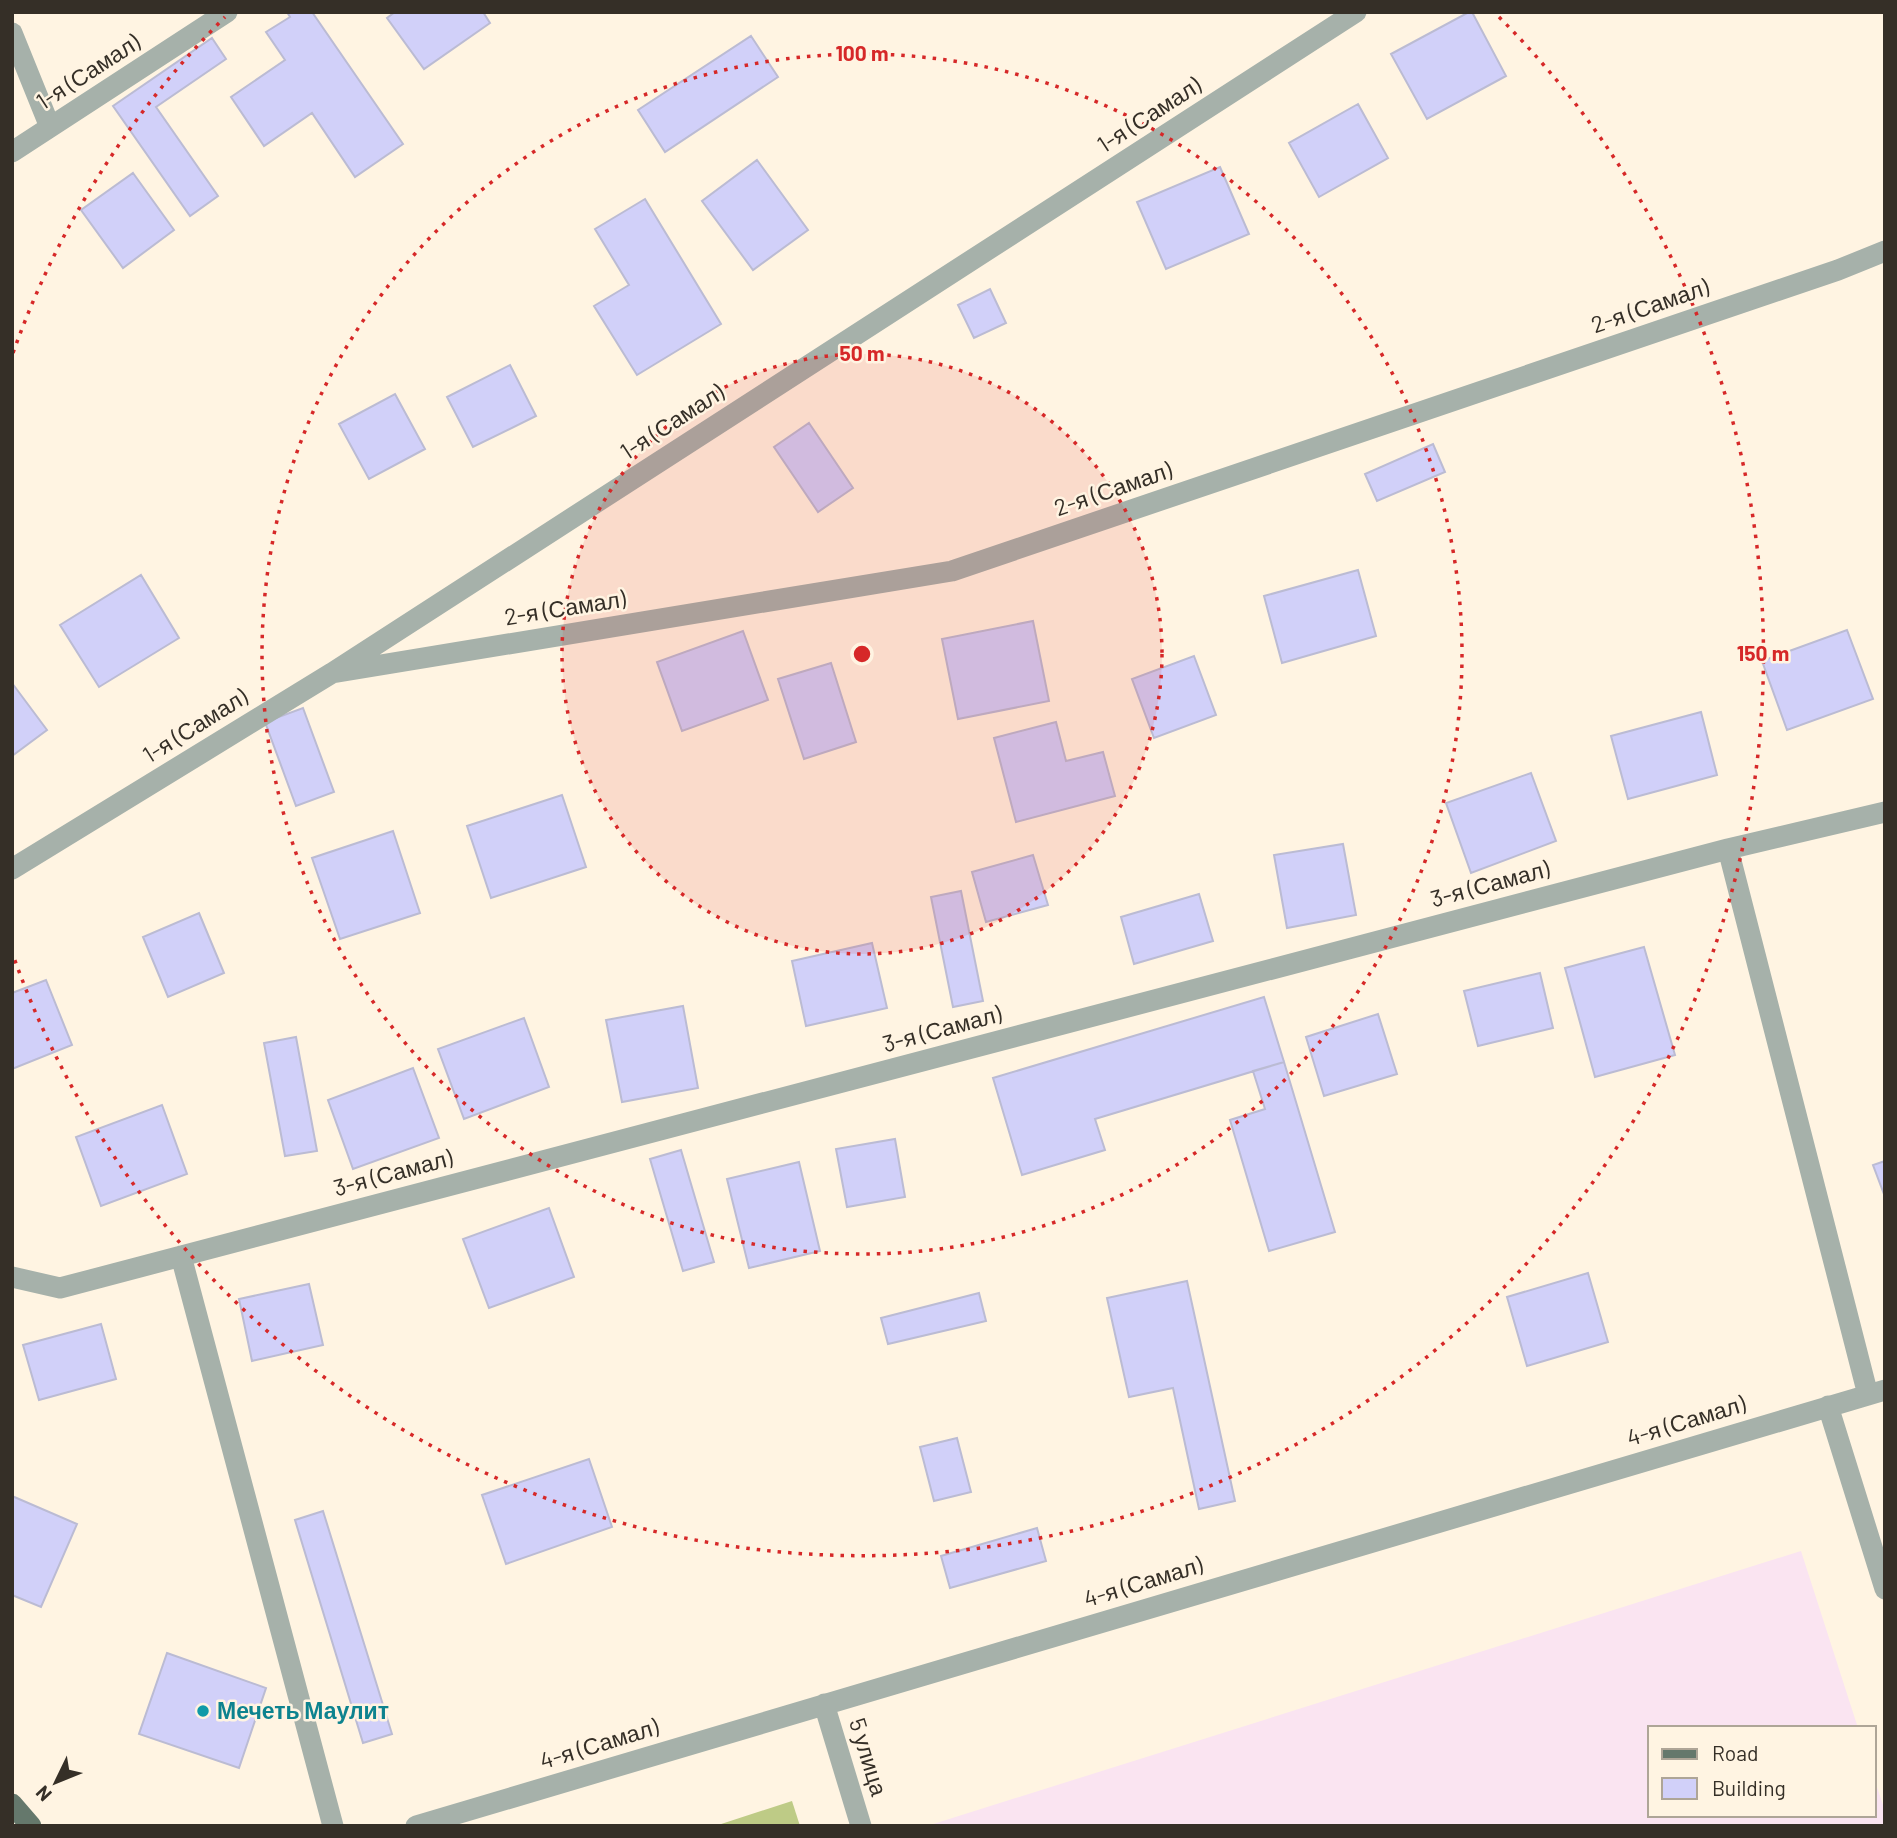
<svg xmlns="http://www.w3.org/2000/svg" width="1897" height="1838" font-family="Barlow,sans-serif">
<style>
.industrial{fill:#fae4f1}
.green{fill:#becb86}
.building{fill:#d1d0f9;stroke:#bbbbd3;stroke-width:2}
.lines{fill:none;stroke-linecap:round;stroke-linejoin:round}
.minor{stroke:#a6b1aa;stroke-width:21}
.major{stroke:#65786c;stroke-width:21}
.ring{fill:none;stroke:#d62828;stroke-width:3.5;stroke-dasharray:3.5 7}
.culture-dot{fill:#0f9aa8;stroke:#fff4e2;stroke-width:2.5}
.labels{text-anchor:middle;stroke-width:5;stroke-linejoin:round;paint-order:stroke}
.street-label{font-size:23px;fill:#352f27;stroke:#fff4e2}
.culture-label{font-size:23px;font-weight:bold;fill:#0d838f;stroke:#fff4e2;text-anchor:start}
.centre{fill:#d62828;stroke:#fff4e2;stroke-width:3.5}
.ring-label{font-size:21px;text-anchor:middle;font-weight:bold;fill:#d62828;stroke:#fff4e2;stroke-width:5;stroke-linejoin:round;paint-order:stroke}
</style>
<rect width="100%" height="100%" fill="#fff4e2"/>
<!-- industrial -->
<path class="industrial" d="M1801,1551L1858,1728H1650V1815H1874V1778L1885,1811V1826H927Z"/>
<!-- green -->
<path class="green" d="M792,1801L800,1826H715Z"/>
<!-- building -->
<path class="building" d="M287,12H312L403,144L355,177L312,113L264,146L231,97L285,60L266,32L290,17Z
M395,12H483L490,23L424,69L387,18Z
M1469,12H1472L1506,76L1427,119L1391,54Z
M751,36L778,77L665,152L638,110Z
M212,38L226,59L156,107L218,196L190,216L113,106Z
M1358,104L1388,158L1319,197L1289,143Z
M757,160L808,230L753,270L702,201Z
M1220,167L1249,234L1166,269L1137,202Z
M133,173L174,230L123,268L81,210Z
M645,199L721,324L637,375L594,306L629,285L595,229Z
M990,289L1006,323L974,338L958,305Z
M510,365L536,416L473,447L447,397Z
M395,394L425,449L369,479L339,424Z
M809,423L853,488L818,512L774,447Z
M1433,444L1445,472L1377,501L1365,474Z
M1358,570L1376,636L1282,663L1264,596Z
M141,575L179,638L99,687L60,625Z
M1033,621L1049,701L958,719L942,639Z
M1847,630L1873,699L1787,730L1762,661Z
M743,631L768,700L682,731L657,662Z
M1194,656L1216,715L1154,738L1132,679Z
M831,663L856,742L804,759L778,679Z
M12,683L47,730L12,756Z
M303,708L334,792L296,806L265,722Z
M1701,712L1717,775L1628,799L1611,736Z
M1056,722L1066,761L1103,752L1115,796L1016,822L994,738Z
M1531,773L1556,841L1471,873L1446,803Z
M562,795L586,867L491,898L467,826Z
M393,831L420,913L340,939L312,858Z
M1343,844L1356,915L1287,928L1274,855Z
M1033,855L1048,905L986,922L972,872Z
M961,891L983,1001L953,1007L931,897Z
M1199,894L1213,941L1134,964L1121,917Z
M199,913L224,973L168,997L143,937Z
M872,943L887,1008L806,1026L792,961Z
M1644,947L1675,1055L1595,1077L1565,968Z
M1540,973L1553,1028L1478,1046L1464,991Z
M46,980L72,1045L12,1069V993Z
M1264,997L1284,1062L1095,1119L1105,1150L1022,1175L993,1078Z
M683,1006L698,1088L622,1102L606,1020Z
M1378,1014L1397,1074L1324,1096L1306,1037Z
M524,1018L549,1087L464,1119L438,1049Z
M296,1037L317,1151L285,1156L264,1043Z
M1284,1062L1335,1232L1269,1251L1230,1120L1265,1109L1253,1071Z
M413,1068L439,1138L353,1169L328,1100Z
M162,1105L187,1174L101,1206L76,1137Z
M895,1139L905,1197L847,1207L836,1149Z
M681,1150L714,1262L683,1271L650,1159Z
M1885,1161V1197L1873,1165Z
M799,1162L820,1251L749,1268L727,1179Z
M549,1208L574,1277L489,1308L463,1239Z
M1588,1273L1608,1342L1527,1366L1507,1297Z
M1187,1281L1235,1501L1199,1509L1173,1388L1129,1397L1107,1298Z
M309,1284L323,1345L252,1361L239,1299Z
M979,1293L986,1321L888,1344L881,1318Z
M101,1324L116,1379L39,1400L23,1345Z
M957,1438L971,1492L934,1501L920,1447Z
M589,1459L612,1527L506,1564L482,1495Z
M12,1496L77,1524L41,1607L12,1595Z
M323,1511L392,1734L363,1743L295,1520Z
M1037,1528L1046,1561L950,1588L941,1556Z
M167,1653L266,1688L239,1768L139,1734Z"/>
<g class="lines">
<!-- minor -->
<path class="minor" d="M12,33L50,127
M12,152L227,12
M332,673L952,571L1838,270L1885,251
M1728,849L1868,1395
M12,869L332,673L1356,12
M181,1256L333,1826
M12,1277L60,1288L1728,849L1885,812
M1828,1406L1885,1589
M824,1704L861,1826
M416,1826L1885,1390"/>
<!-- major -->
<path class="major" d="M12,1804L31,1826"/>
</g>
<!-- distance rings -->
<circle cx="862" cy="654" r="300" fill="#d62828" fill-opacity=".12"/>
<g class="ring">
<circle cx="862" cy="654" r="300"/>
<circle cx="862" cy="654" r="600"/>
<path d="M13 353A901 901 0 0 1 225 17M1499 17A901 901 0 1 1 13 955"/>
</g>
<!-- markers -->
<circle class="culture-dot" cx="203" cy="1711" r="7"/>
<g class="labels">
<!-- street labels -->
<g class="street-label">
<text transform="translate(88 72) rotate(-33)" y="8">1-я (Самал)</text>
<text transform="translate(1149 115) rotate(-33)" y="8">1-я (Самал)</text>
<text transform="translate(1650 306) rotate(-19)" y="8">2-я (Самал)</text>
<text transform="translate(672 422) rotate(-33)" y="8">1-я (Самал)</text>
<text transform="translate(1113 489) rotate(-19)" y="8">2-я (Самал)</text>
<text transform="translate(565 608) rotate(-9)" y="8">2-я (Самал)</text>
<text transform="translate(195 726) rotate(-32)" y="8">1-я (Самал)</text>
<text transform="translate(1490 884) rotate(-15)" y="8">3-я (Самал)</text>
<text transform="translate(942 1029) rotate(-15)" y="8">3-я (Самал)</text>
<text transform="translate(393 1173) rotate(-15)" y="8">3-я (Самал)</text>
<text transform="translate(1686 1421) rotate(-17)" y="8">4-я (Самал)</text>
<text transform="translate(1143 1582) rotate(-17)" y="8">4-я (Самал)</text>
<text transform="translate(599 1744) rotate(-17)" y="8">4-я (Самал)</text>
<text transform="translate(868 1757) rotate(73)" y="8">5 улица</text>
</g>
<!-- culture labels -->
<g class="culture-label">
<text x="217" y="1719">Мечеть Маулит</text>
</g>
</g>
<circle cx="862" cy="654" r="10" class="centre"/>
<g class="ring-label">
<text x="862" y="61">100 m</text>
<text x="862" y="361">50 m</text>
<text x="1763" y="661">150 m</text>
</g>
<!-- border -->
<rect width="1897" height="1838" fill="none" stroke="#352f27" stroke-width="28"/>
<!-- legend -->
<rect x="1648" y="1726" width="228" height="91" fill="#fff4e2" stroke="#aea597" stroke-width="2"/>
<rect x="1662" y="1749" width="35" height="10" fill="#65786c" stroke="#aea597" stroke-width="2"/>
<text x="1712" y="1761" font-size="21" fill="#352f27">Road</text>
<rect x="1662" y="1778" width="35" height="21" fill="#d1d0f9" stroke="#aea597" stroke-width="2"/>
<text x="1712" y="1796" font-size="21" fill="#352f27">Building</text>
<!-- north arrow -->
<g transform="translate(56 1782) rotate(227)" stroke="#fff4e2" stroke-width="5" paint-order="stroke">
<path d="M0-5L12 26L0 18L-12 26Z" fill="#352f27"/>
<text y="-10" font-size="19" font-weight="bold" text-anchor="middle" fill="#352f27">N</text>
</g>
</svg>
